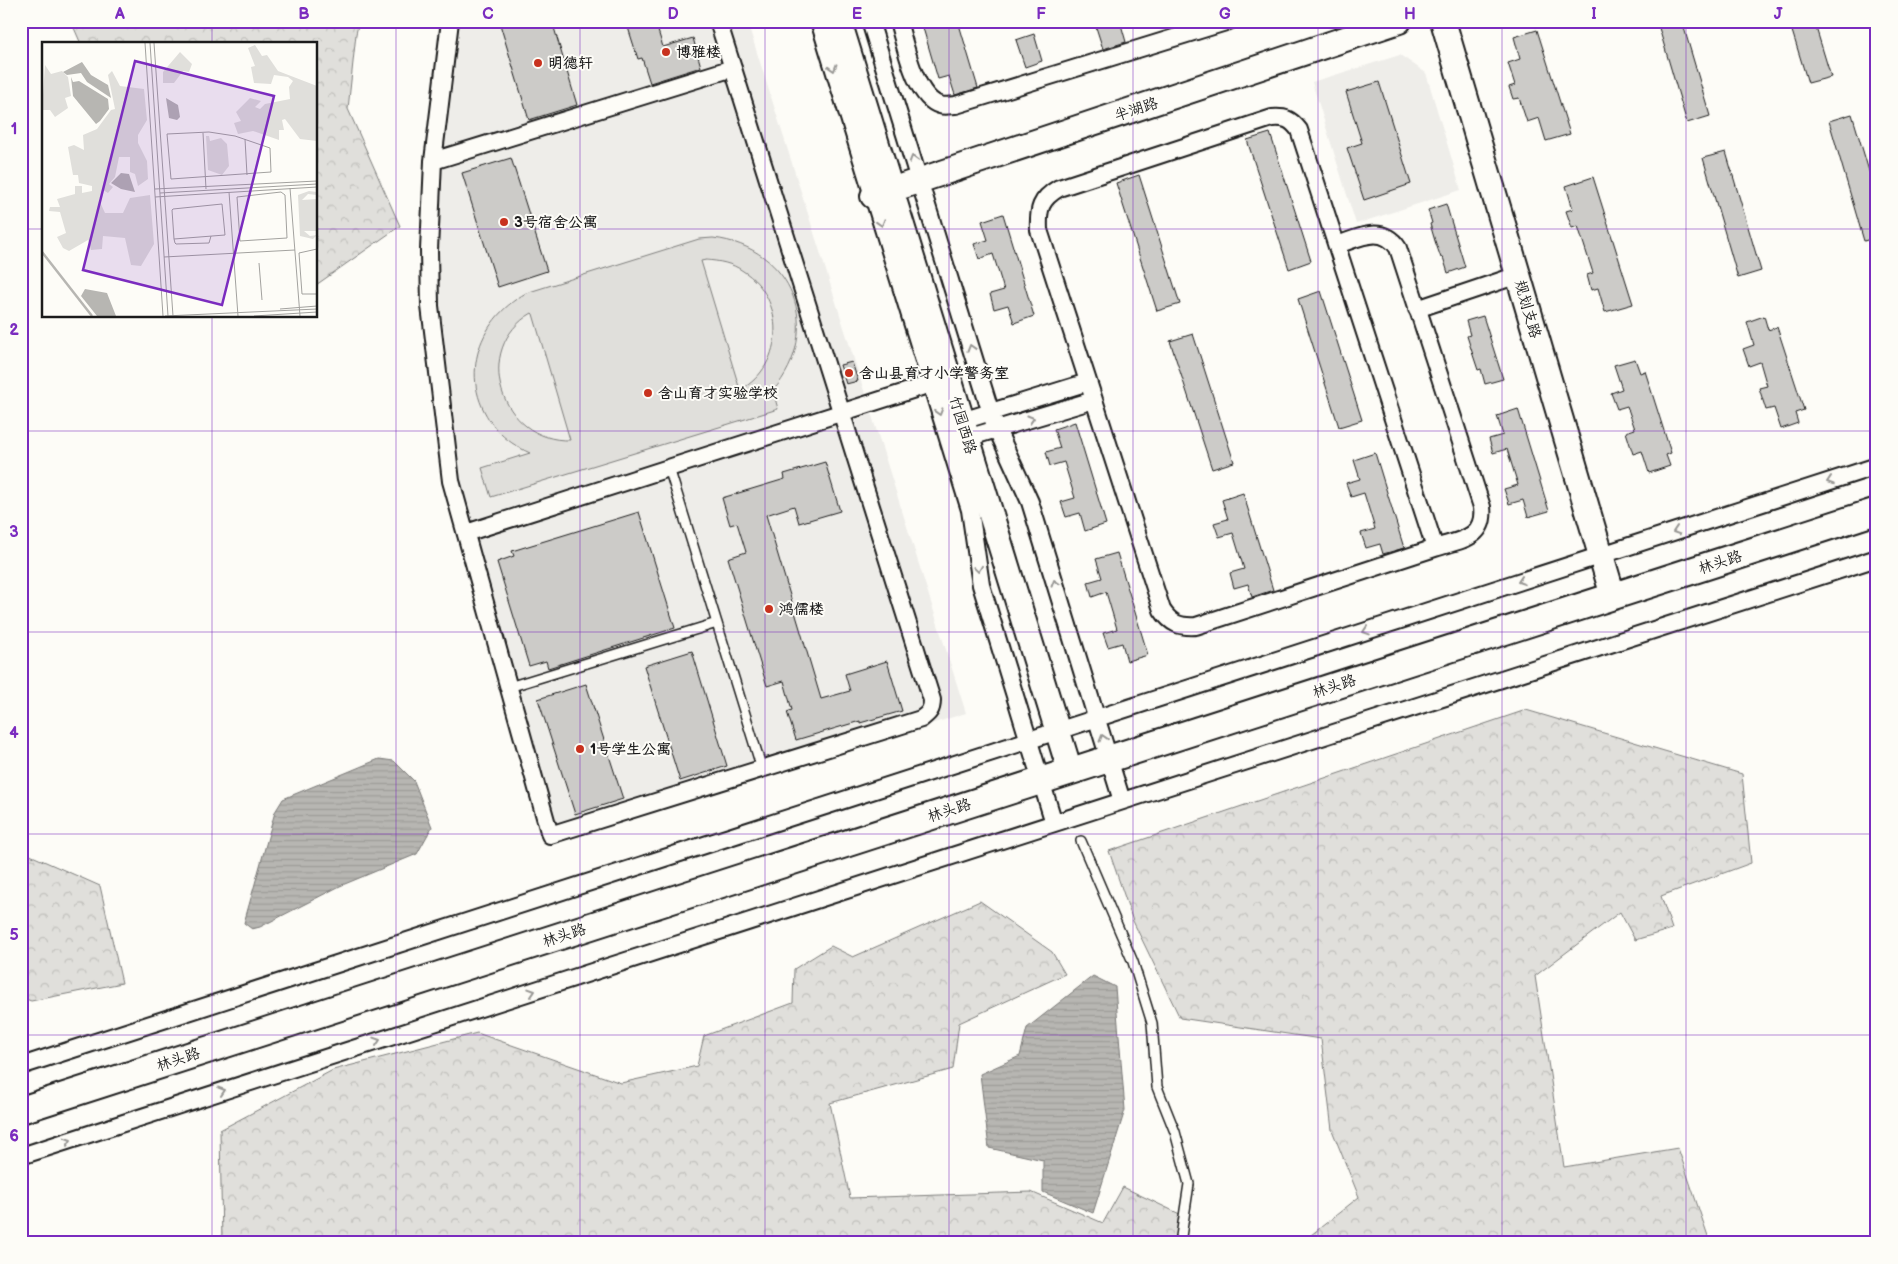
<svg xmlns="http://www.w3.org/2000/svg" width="1898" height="1264" font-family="'Balsamiq Sans','LXGW WenKai TC',sans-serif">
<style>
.built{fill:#eeede9}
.forest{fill:url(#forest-crowns);stroke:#7e7e7c}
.garden{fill:#e0dfdb;stroke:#7e7e7c;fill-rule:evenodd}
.water{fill:url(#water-rules);stroke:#797876}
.building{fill:#cccbc8;stroke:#1c1c1c}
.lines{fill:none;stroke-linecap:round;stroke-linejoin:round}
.lane-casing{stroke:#1c1c1c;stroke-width:12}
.street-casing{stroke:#1c1c1c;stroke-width:20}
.secondary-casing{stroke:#1c1c1c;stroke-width:28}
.primary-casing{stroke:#1c1c1c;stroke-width:30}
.lane{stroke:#fdfcf7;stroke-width:9}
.street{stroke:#fdfcf7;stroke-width:16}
.secondary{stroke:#fdfcf7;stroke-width:24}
.primary{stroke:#fdfcf7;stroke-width:26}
.oneway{stroke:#989794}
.grid{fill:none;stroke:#7b2cbf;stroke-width:1;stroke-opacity:0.55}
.poi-dot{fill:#c8321e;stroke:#fdfcf7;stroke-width:2}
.labels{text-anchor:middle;stroke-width:4;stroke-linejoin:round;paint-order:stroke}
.poi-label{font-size:15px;font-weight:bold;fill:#1c1c1c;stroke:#fdfcf7;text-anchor:start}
.street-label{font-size:15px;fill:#1c1c1c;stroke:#fdfcf7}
.inset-river{fill:none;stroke:#b7b6b2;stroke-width:2.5}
.inset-road{fill:none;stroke:#a3a29f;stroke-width:1}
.view{fill:#7b2cbf;fill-opacity:0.15;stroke:#7b2cbf;stroke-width:2.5}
.inset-edge{fill:none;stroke:#1c1c1c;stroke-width:2.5}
.neatline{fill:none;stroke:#7b2cbf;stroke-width:2}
.grid-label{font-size:16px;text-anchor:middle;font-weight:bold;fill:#7b2cbf}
</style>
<defs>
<pattern id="forest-crowns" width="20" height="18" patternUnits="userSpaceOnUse" patternTransform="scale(1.25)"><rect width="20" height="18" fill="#e0dfdb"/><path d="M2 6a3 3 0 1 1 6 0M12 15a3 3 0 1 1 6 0" fill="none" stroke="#c0bfbb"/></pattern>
<pattern id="water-rules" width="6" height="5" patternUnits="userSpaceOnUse" patternTransform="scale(1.25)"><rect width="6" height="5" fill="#b7b6b2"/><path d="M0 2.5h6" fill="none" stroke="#9d9c98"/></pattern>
</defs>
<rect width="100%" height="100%" fill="#fdfcf7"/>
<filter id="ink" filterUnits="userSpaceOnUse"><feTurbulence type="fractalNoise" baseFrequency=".02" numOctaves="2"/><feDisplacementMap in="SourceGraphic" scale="10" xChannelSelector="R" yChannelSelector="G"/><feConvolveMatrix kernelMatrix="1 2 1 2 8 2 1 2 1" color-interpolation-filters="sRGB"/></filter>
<g filter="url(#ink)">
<!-- built -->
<path class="built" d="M439,21H747L966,713L544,845L442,484L421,302L427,126Z
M1400,55L1426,73L1461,190L1356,224L1312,82Z"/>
<!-- forest -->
<path class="forest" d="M71,21H359L356,34L348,109L400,226L316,285V44H81Z
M1526,710L1742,774L1751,863L1661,896L1672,929L1635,940L1620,912L1535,976L1564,1167L1678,1148L1710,1242L1301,1243L1359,1197L1332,1130L1321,1039L1180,1018L1133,921L1109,851Z
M21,851L100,886L122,983L31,1001L21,997Z
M980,901L1052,952L1065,974L959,1023L953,1069L830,1103L850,1198L1031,1192L1103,1223L1123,1187L1186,1217L1177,1243H222L220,1130L333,1070L477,1033L621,1083L697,1066L704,1036L793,1003L794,969L831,946L853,957Z"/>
<!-- garden -->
<path class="garden" d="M713,238C793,247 825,330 773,391L778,409L491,497L482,468L530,453C517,447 506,440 496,429C457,382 476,321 526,293L699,239ZM706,260C719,261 732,263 743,271C786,298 786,365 740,390L701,261ZM532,313L533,314L570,440C500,442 471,348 532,313Z"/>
<!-- water -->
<path class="water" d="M379,759L394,761L414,781L432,827L417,854L340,886L260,927L252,929L244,923L275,812L283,799Z
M1093,976L1115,987L1125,1110L1093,1213L1043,1192V1160L989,1148L980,1074L1020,1056L1027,1028Z"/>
<!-- building -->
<path class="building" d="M499,21H552L577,105L529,120Z
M626,21H655L663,47L693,38L701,67L650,83L642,58L638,59Z
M921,21H958L978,88L955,95L949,76L938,79Z
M1094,21H1120L1126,42L1103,49Z
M1657,21H1682L1710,116L1687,123Z
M1789,21H1814L1831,77L1808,83Z
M1537,30L1570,134L1546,141L1539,118L1527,122L1519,98L1513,99L1509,87L1515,85L1508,63L1520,59L1514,37Z
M1034,34L1042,61L1025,67L1016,40Z
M1379,82L1411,184L1364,200L1347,148L1362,143L1346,92Z
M1852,114L1877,198V237L1864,241L1829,121Z
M1270,133L1311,261L1289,269L1247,140Z
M1726,152L1761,271L1738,278L1703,158Z
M511,158L547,271L498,287L462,173Z
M1139,175L1180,304L1157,311L1116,183Z
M1593,177L1633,304L1605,312L1598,288L1591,290L1587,275L1593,273L1578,226L1572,228L1566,211L1573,209L1566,186Z
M1446,204L1465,267L1448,273L1443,257L1441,258L1435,241L1430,224L1432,223L1428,210Z
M1003,214L1034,316L1014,323L1008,305L994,309L990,294L1004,290L993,254L979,259L974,244L988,240L982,221Z
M1321,291L1362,420L1339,427L1298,299Z
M1483,316L1503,379L1485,384L1481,369L1478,370L1473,355L1467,336L1470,335L1466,321Z
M1764,316L1768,330L1777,327L1804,410L1795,413L1798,423L1781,429L1774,408L1766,410L1759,388L1767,386L1760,362L1749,366L1743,349L1754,345L1747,322Z
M1193,334L1234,462L1212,469L1170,341Z
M1635,359L1640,373L1645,371L1671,453L1666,455L1670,466L1649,473L1642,451L1633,454L1626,432L1635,429L1627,406L1617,409L1611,393L1622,389L1614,365Z
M852,362L858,381L846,384L840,365Z
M1518,409L1549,511L1528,517L1523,500L1509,504L1504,489L1518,485L1507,449L1493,453L1489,439L1503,435L1497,416Z
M1075,422L1106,524L1085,531L1080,513L1066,517L1061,502L1075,498L1064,462L1050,466L1046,452L1060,448L1054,429Z
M1375,453L1404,548L1383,554L1380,544L1366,548L1361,533L1375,529L1364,493L1351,497L1346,483L1360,479L1354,460Z
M825,462L840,511L799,523L794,506L766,515L821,699L850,691L845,674L887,661L902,711L860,723V721L796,740L787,712L792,710L784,681L767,686L728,558L746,552L737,523L730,525L722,498L785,479L784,474Z
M1243,493L1273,590L1252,597L1248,584L1234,588L1230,573L1244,569L1233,533L1219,537L1214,523L1228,519L1222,500Z
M639,512L675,628L548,668L546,661L529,666L497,562L514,556L512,551Z
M1117,553L1148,655L1127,661L1122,643L1108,647L1103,633L1117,629L1106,592L1092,597L1088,582L1102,578L1096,559Z
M692,651L727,766L680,781L644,666Z
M586,684L623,799L575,814L538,699Z"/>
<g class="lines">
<defs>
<path id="lane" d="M669,468L762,769
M509,687L717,623
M1081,841L1133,962L1152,1023L1157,1087L1175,1132L1189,1184L1180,1243"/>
<path id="street" d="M450,21L433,161L429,250L430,306L451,481L550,835L921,719C929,713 932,710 932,700L718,21
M819,21L970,510L981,585L1054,823
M870,21L994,423L1030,502L1122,801
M898,21C905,44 915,98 940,105C945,107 951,105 956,105L1229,21
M433,161L733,68
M1337,245C1359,238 1382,224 1398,248L1482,507C1486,539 1459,540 1435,548L1196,626C1180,627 1171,624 1162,610L1039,230C1038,209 1040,199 1059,188L1272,118C1285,117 1291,119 1299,130L1435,548
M1417,309L1518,275
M962,421L1088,382
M967,438L1094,400
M466,533L940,381
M21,1066L1877,466
M21,1156L1877,558"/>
<path id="secondary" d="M839,21L1070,771
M1443,21L1613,596
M873,196L1399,21"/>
<path id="primary" d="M21,1110L1877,511"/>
</defs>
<!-- lane casing -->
<use href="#lane" class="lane-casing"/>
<!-- street casing -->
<use href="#street" class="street-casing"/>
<!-- secondary casing -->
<use href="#secondary" class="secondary-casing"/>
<!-- primary casing -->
<use href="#primary" class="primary-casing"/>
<!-- lane -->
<use href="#lane" class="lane"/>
<!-- street -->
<use href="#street" class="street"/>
<!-- secondary -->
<use href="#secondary" class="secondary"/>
<!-- primary -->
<use href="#primary" class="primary"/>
</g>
<!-- one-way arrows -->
<defs><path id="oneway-chevron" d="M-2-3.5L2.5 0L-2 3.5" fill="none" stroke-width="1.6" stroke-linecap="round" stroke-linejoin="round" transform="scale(1.25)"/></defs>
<g class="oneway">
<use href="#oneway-chevron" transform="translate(833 68) rotate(73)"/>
<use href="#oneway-chevron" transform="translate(913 159) rotate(-107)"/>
<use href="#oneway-chevron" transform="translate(881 223) rotate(73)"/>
<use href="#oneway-chevron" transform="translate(971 348) rotate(-107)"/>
<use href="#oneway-chevron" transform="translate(939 412) rotate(73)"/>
<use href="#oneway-chevron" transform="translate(1031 419) rotate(-17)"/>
<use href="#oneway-chevron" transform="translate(1830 481) rotate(162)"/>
<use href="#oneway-chevron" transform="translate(1676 531) rotate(162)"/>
<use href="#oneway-chevron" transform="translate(978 569) rotate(82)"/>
<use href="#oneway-chevron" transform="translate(1521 581) rotate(162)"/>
<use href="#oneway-chevron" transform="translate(1055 583) rotate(-107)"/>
<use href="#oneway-chevron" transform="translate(1366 631) rotate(162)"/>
<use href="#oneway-chevron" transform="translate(1103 738) rotate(-107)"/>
<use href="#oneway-chevron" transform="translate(532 992) rotate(-18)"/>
<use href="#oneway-chevron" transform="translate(377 1041) rotate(-18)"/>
<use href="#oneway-chevron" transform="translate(222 1091) rotate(-18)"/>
<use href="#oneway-chevron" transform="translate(68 1141) rotate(-18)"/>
</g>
</g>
<!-- grid -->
<path class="grid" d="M212,21V44M396,21V1243M580,21V1243M765,21V1243M949,21V1243M1133,21V1243M1318,21V1243M1502,21V1243M1686,21V1243M21,229H44M316,229H1877M212,316V1243M21,431H1877M21,632H1877M21,834H1877M21,1035H1877"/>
<!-- markers -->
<g class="poi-dot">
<circle cx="666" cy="52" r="5"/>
<circle cx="538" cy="63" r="5"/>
<circle cx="504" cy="222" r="5"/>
<circle cx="849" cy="373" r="5"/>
<circle cx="648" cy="393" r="5"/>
<circle cx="769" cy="609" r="5"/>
<circle cx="580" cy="749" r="5"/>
</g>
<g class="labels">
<!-- poi labels -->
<g class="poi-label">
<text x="676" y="57">博雅楼</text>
<text x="548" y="68">明德轩</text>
<text x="514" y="227">3号宿舍公寓</text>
<text x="859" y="378">含山县育才小学警务室</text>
<text x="658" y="398">含山育才实验学校</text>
<text x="779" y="614">鸿儒楼</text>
<text x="590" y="754">1号学生公寓</text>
</g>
<!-- street labels -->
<g class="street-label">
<text transform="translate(1136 109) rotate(-18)" y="5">半湖路</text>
<text transform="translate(1528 309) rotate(74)" y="5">规划支路</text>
<text transform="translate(963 425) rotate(73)" y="5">竹园西路</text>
<text transform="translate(1720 562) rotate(-18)" y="5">林头路</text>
<text transform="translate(1334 686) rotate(-18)" y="5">林头路</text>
<text transform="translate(949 810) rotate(-18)" y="5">林头路</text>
<text transform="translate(564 935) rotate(-18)" y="5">林头路</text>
<text transform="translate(178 1059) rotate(-18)" y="5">林头路</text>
</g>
</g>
<!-- overview -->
<g transform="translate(42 42)">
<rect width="275" height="275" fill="#fdfcf7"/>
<path d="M213,3L220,14L225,13L236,29L275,44V99L258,97L243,77L240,78L242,88H237V98L211,89L196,92L192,81L199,79L194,70L208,56L219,59L213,65L218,67L223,62L248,57L247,45L251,39L246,35L232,33L229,42L212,41L209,25L213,24L206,6ZM138,10L150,22L147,30L141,29L132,41H121V30ZM3,23L9,32L20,29L26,35L29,54L23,56L26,66L13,75L8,68H0ZM70,29L78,44L102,47L105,78L96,93V101L105,119L106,137L96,144L93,132L88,130V115H77L73,135L67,142L71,145L66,151L61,148L57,158L63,171H81L88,156L108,153L112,202L99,224L89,223L83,196L61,194L60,207L49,208L46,198L27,209L21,206L15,195L24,191L18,170L7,169L8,165H18L15,157L33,152V144H40V151L50,149V144L37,141L36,133H31L26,105L32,103L42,108L41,93L55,87L69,68L73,67L66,33Z" fill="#e0dfdb"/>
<path d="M164,94H167L168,99L179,96L185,102L187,124L180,133L166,128ZM267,149L275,150V153L266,152L260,158L275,157V189H262L268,194L275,193L271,197L258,194L256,153Z" fill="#e0dfdb"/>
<path d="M40,20L49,33L66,43L69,56L45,40L39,31L25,33L21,30ZM29,35L31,40L37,39L66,57L67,67L58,79L54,82L31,54ZM124,56L136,63L138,75L135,78L127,76ZM79,131L87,132L93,150L79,147L69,141ZM43,247L65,251L74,274H55L39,254Z" fill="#b7b6b2"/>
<path class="inset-river" d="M0,210L50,274"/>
<path class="inset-road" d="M103,1L121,274M108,1L126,274M112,1L131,274M167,90L193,94L228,106L229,130L129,137L125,92ZM161,91L164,147M203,97L205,133M248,146L258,274M113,147L275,139M187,150L196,274M239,150L243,153L245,196L198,199L195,155ZM118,151L275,142M113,155L275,145M132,197L183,193L180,162L131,167L130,168L132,197L133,201L134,202L167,201L169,194M275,207L257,211L260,252H275M122,215L253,208M217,221L220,258M238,267L275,264M123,274L275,267M212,274L275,270"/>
<path class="view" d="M93,19L232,54L180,263L41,228Z"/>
<rect width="275" height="275" class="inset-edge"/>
</g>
<!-- margin -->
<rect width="1898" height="1264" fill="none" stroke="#fdfcf7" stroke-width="55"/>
<rect x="28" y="28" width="1842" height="1208" class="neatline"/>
<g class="grid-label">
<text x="120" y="19">A</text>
<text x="304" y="19">B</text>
<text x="488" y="19">C</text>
<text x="673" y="19">D</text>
<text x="857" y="19">E</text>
<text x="1041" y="19">F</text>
<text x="1225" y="19">G</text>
<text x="1410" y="19">H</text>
<text x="1594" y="19">I</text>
<text x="1778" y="19">J</text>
<text x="14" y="134">1</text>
<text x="14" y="335">2</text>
<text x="14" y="537">3</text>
<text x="14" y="738">4</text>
<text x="14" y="940">5</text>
<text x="14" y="1141">6</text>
</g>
</svg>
